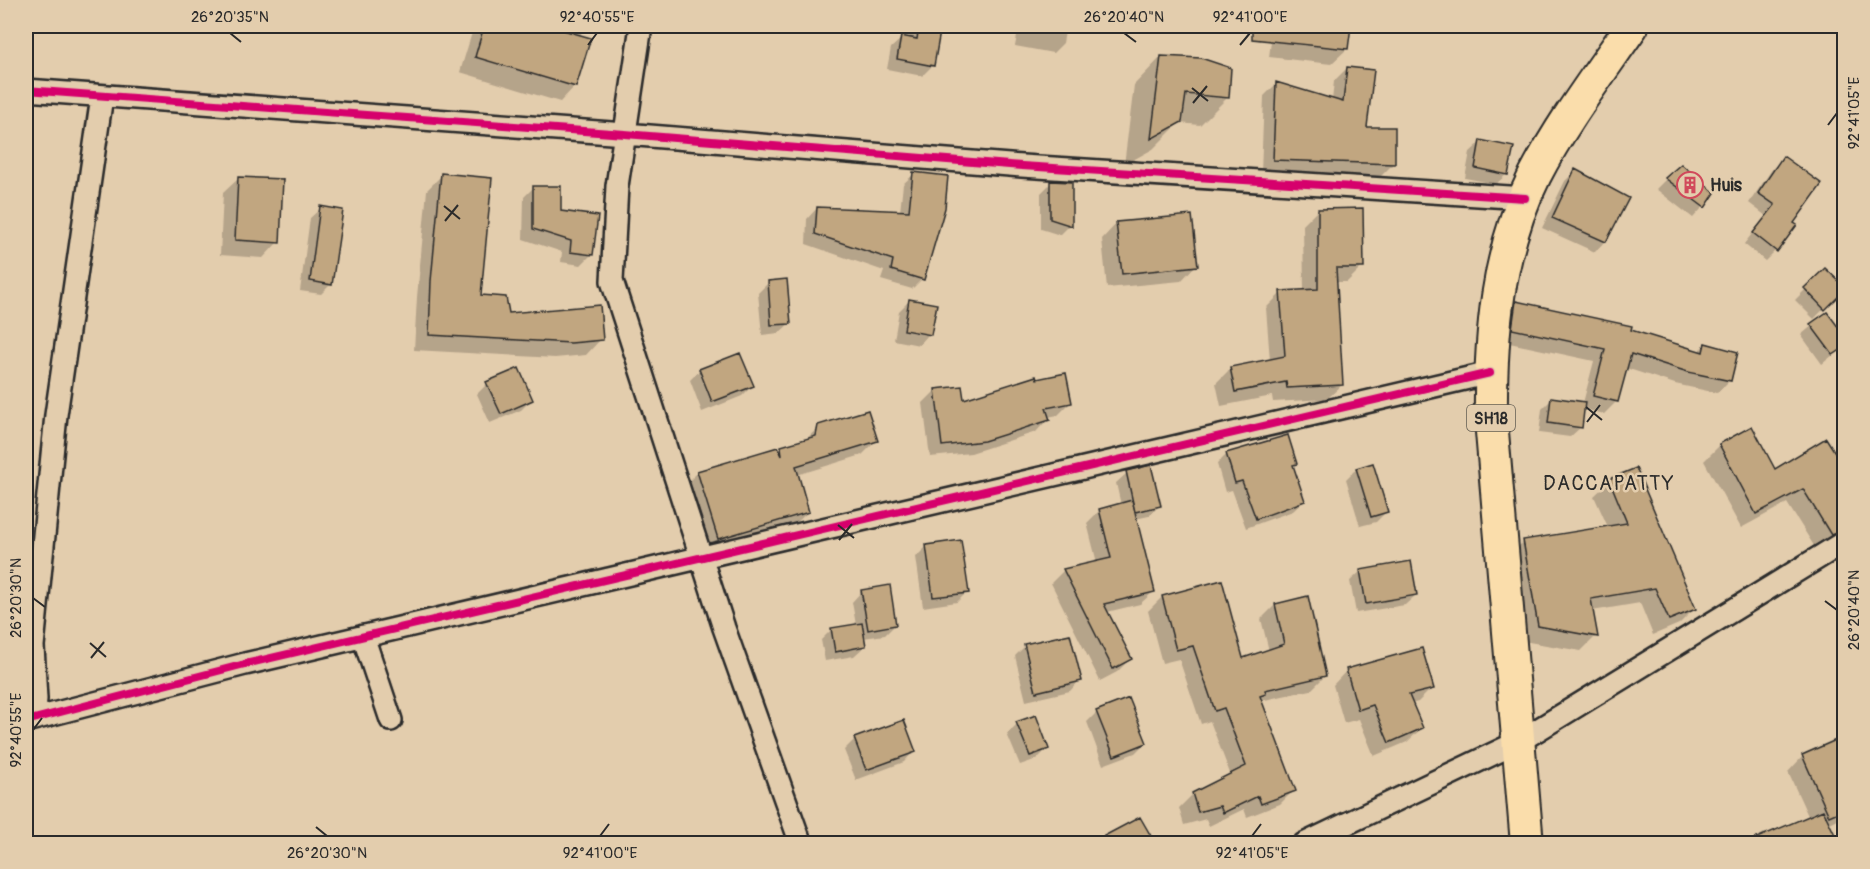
<svg xmlns="http://www.w3.org/2000/svg" width="1870" height="869" font-family="Pangolin,sans-serif">
<style>
.shadow{fill:#0003}
.building{fill:#c1a680;stroke:#2b2b2b;stroke-width:1.5}
.lines{fill:none;stroke-linecap:round;stroke-linejoin:round}
.minor-casing{stroke:#2b2b2b;stroke-width:26}
.primary-casing{stroke:#2b2b2b;stroke-width:36}
.minor{stroke:#e3cdad;stroke-width:21}
.primary{stroke:#faddab;stroke-width:32}
.cycleway-casing{stroke:#e3cdad;stroke-width:11}
.cycleway{stroke:#d6006c;stroke-width:8}
.ticks{fill:none;stroke:#2b2b2b;stroke-width:2}
.labels{text-anchor:middle;stroke-width:5;stroke-linejoin:round;paint-order:stroke}
.shield{fill:#e3cdad;stroke:#625c52;stroke-width:1.5}
.shield-label{font-size:16px;font-weight:bold;fill:#2b2b2b}
.poi-label{font-size:18px;font-weight:bold;fill:#2b2b2b;stroke:#e3cdad;text-anchor:start}
.neighbourhood-label{font-size:20px;letter-spacing:1.5px;fill:#2b2b2b;stroke:#e3cdad}
.neatline{fill:none;stroke:#2b2b2b;stroke-width:2}
.ticks-label{font-size:15px;text-anchor:middle;fill:#2b2b2b}
</style>
<rect width="100%" height="100%" fill="#e3cdad"/>
<filter id="ink" filterUnits="userSpaceOnUse"><feTurbulence type="fractalNoise" baseFrequency=".0167" numOctaves="2"/><feDisplacementMap in="SourceGraphic" scale="12" xChannelSelector="R" yChannelSelector="G"/><feConvolveMatrix kernelMatrix="1 2 1 2 8 2 1 2 1" color-interpolation-filters="sRGB"/></filter>
<g filter="url(#ink)">
<!-- shadow -->
<path class="shadow" d="M474,26H584L580,36L575,86L560,102L460,72Z
M912,26H940L932,66L922,76L887,69L891,48L902,38L909,39Z
M1019,26H1066L1063,43L1053,53L1015,46Z
M1273,26H1349L1347,49L1331,64L1269,57Z
M1161,57L1227,98L1200,125L1179,123L1153,149L1124,165L1134,85Z
M1347,68L1365,128L1393,164L1380,177L1261,173L1264,96L1277,83L1332,101L1334,81Z
M1481,142L1507,174L1496,184L1465,178L1470,152Z
M1784,158L1792,224L1775,251L1765,261L1744,244L1766,216L1749,203L1773,168Z
M1575,171L1605,241L1595,252L1542,228L1565,181Z
M914,174L922,279L912,289L881,280L884,271L806,244L807,219L817,208L900,212L903,184Z
M442,175L480,297L508,314L601,339L586,355L555,358L414,350L417,297L427,190Z
M239,178L278,242L263,258L220,255L223,193Z
M1666,179L1713,193L1703,207L1693,218L1656,189Z
M1051,183L1070,225L1060,235L1041,229V193Z
M534,187L559,213L591,255L581,265L561,262L562,252L523,239L524,197Z
M321,208L331,284L321,294L300,291L310,218Z
M1318,210L1362,267L1347,282H1335L1342,385L1327,399L1273,402L1272,396L1221,406L1216,383L1231,368L1270,361L1266,308L1281,293L1304,291L1303,225Z
M1117,223L1196,265L1181,281L1107,288L1102,239Z
M1825,270L1844,288L1814,319L1795,300Z
M768,283L790,323L779,333L762,335L758,293Z
M910,300L929,334L919,345L894,340L899,311Z
M1516,303L1630,331L1698,352L1705,345L1729,381L1717,393L1675,384L1626,368L1616,402L1604,414L1583,409L1581,427L1570,437L1539,433L1542,409L1552,399L1583,403L1594,361L1500,341L1504,315Z
M1826,314L1844,346L1822,364L1801,335Z
M700,370L752,386L742,396L702,412L690,380Z
M487,384L531,400L521,410L490,423L477,394Z
M935,391L963,401L1070,403L1058,415L1048,417V419L1036,432L971,453L930,457L923,403Z
M819,427L876,441L862,455L797,475L808,512L793,526L703,552L684,486L698,472L778,451L782,448L804,441Z
M1720,445L1774,471H1844V535L1816,549L1787,503L1741,528L1704,461Z
M1227,454L1295,464L1292,467L1304,501L1293,511L1246,528L1232,490L1225,492L1217,464Z
M1356,469L1386,512L1376,522L1360,526L1346,479Z
M1635,470L1694,609L1679,624L1653,635L1640,603L1592,611L1596,636L1581,651L1523,641L1509,557L1524,541L1608,527L1594,496L1610,481Z
M1127,473L1159,506L1149,516L1135,519L1153,592L1140,604L1107,612L1130,659L1117,672L1100,681L1051,583L1064,570L1097,563L1087,523L1100,510L1121,505L1116,483Z
M926,547L967,592L957,602L923,607L916,557Z
M1361,571L1416,595L1405,605L1356,613L1350,581Z
M1221,582L1242,660L1269,651L1261,619L1275,605L1325,676L1311,690L1260,701L1294,790L1280,804L1247,817L1244,809L1209,826L1206,819L1184,825L1179,808L1193,794L1231,776L1210,721L1201,724L1179,659L1162,663L1148,611L1162,597Z
M862,591L895,625L885,635L863,638L865,646L854,656L825,661L821,640L832,629L856,625L852,602Z
M1025,646L1080,680L1070,691L1026,701L1015,656Z
M1347,670L1432,688L1418,702L1411,704L1422,728L1407,742L1374,756L1359,719L1344,723L1333,685Z
M1097,712L1145,743L1135,753L1103,765L1087,722Z
M1017,724L1047,749L1037,759L1020,765L1007,734Z
M1844,738V816L1828,824L1838,844H1747L1764,833L1766,836L1809,818L1788,772L1803,756Z
M855,739L914,751L904,762L856,780L844,750Z
M1139,819L1153,844H1101L1110,835Z"/>
<!-- building -->
<path class="building" d="M484,26H549L591,38L576,87L475,57Z
M919,26H941L934,66L897,59L901,36L917,39Z
M1252,26H1351L1348,49L1252,39Z
M1161,56L1201,58L1231,68L1229,98L1186,94L1182,122L1151,139Z
M1347,67L1374,70L1367,127H1395V164L1273,160L1276,82L1343,102Z
M1480,140L1514,147L1508,175L1475,168Z
M1783,156L1822,184L1794,223L1797,225L1777,252L1753,233L1775,205L1758,193Z
M1681,164L1715,193L1705,208L1665,178Z
M1575,169L1629,198L1606,242L1552,218Z
M913,172L948,176L945,208L924,280L891,270L893,260L815,234L817,207L909,211Z
M441,173L492,178L481,295L506,297L509,313L600,305L603,340L571,343L429,335L431,281Z
M238,177L283,179L280,243L235,240Z
M1050,181L1072,182V226L1050,219Z
M533,186H561V211L598,216L593,255L570,252L571,241L533,229Z
M320,206L343,210L332,285L310,281Z
M1363,208L1364,268H1336L1343,385L1287,388L1286,382L1235,392L1230,367L1285,356L1280,291L1318,289V209Z
M1192,215L1198,266L1122,274L1116,222Z
M1825,268L1845,287V290L1825,310L1804,288Z
M787,279L791,324L771,325L768,281Z
M909,299L937,304L931,335L904,330Z
M1516,301L1632,326L1631,330L1703,352L1705,343L1738,352L1731,381L1688,372L1631,354L1618,402L1593,396L1605,349L1512,329Z
M1827,312L1845,336V347L1833,355L1810,324Z
M740,353L754,386L712,402L699,369Z
M519,368L533,400L501,414L486,382Z
M1066,373L1072,403L1046,408L1050,420L984,441L942,446L935,389L962,386L964,399L1036,376L1037,379Z
M1551,397L1585,402L1582,428L1548,423Z
M868,410L878,441L796,466L809,512L718,539L697,471L778,447L782,456L781,446L816,436L818,425Z
M1752,426L1775,469L1826,438L1845,468V529L1831,535L1803,489L1756,514L1719,444Z
M1288,435L1297,464L1293,465L1305,501L1256,519L1242,481L1235,483L1226,453Z
M1373,463L1388,512L1371,517L1356,468Z
M1151,465L1161,506L1135,512L1126,471Z
M1636,468L1696,609L1669,620L1655,588L1591,599L1598,637L1538,626L1523,540L1627,523L1609,479Z
M1132,500L1155,592L1104,604L1132,659L1113,669L1063,569L1111,558L1099,509Z
M961,540L969,593L933,597L926,545Z
M1411,561L1417,595L1366,604L1360,570Z
M1222,580L1243,658L1284,644L1275,604L1308,596L1326,676L1265,690L1266,694L1260,696L1296,791L1261,804L1258,796L1223,813L1220,806L1198,812L1192,793L1246,766L1224,708L1215,711L1193,646L1176,650L1162,596Z
M890,585L896,625L868,630L861,590Z
M862,623L866,646L835,652L831,628Z
M1070,634L1082,681L1036,692L1024,644Z
M1422,648L1434,689L1409,695L1423,728L1389,743L1373,705L1358,710L1346,669Z
M1129,698L1147,743L1114,756L1096,711Z
M1036,715L1049,749L1030,756L1016,722Z
M904,720L916,752L866,770L854,738Z
M1845,736V809L1829,816L1802,755Z
M1823,810L1839,843H1745Z
M1140,817L1155,843H1091Z"/>
<g class="lines">
<defs>
<path id="minor" d="M641,26L617,186L612,281L724,628L801,844
M26,90L625,134L1022,166L1525,198
M363,636L391,720
M34,719L36,699L33,646L56,415L102,96
M26,721L245,664L1490,373
M1304,844L1518,742L1844,542"/>
<path id="primary" d="M1527,844L1491,420C1490,337 1497,250 1535,175C1562,123 1599,74 1632,26"/>
</defs>
<!-- minor casing -->
<use href="#minor" class="minor-casing"/>
<!-- primary casing -->
<use href="#primary" class="primary-casing"/>
<!-- minor -->
<use href="#minor" class="minor"/>
<!-- primary -->
<use href="#primary" class="primary"/>
<defs>
<path id="cycleway" d="M26,90L625,134L1022,166L1525,198
M26,721L245,664L1490,373"/>
</defs>
<!-- cycleway casing -->
<use href="#cycleway" class="cycleway-casing"/>
<!-- cycleway -->
<use href="#cycleway" class="cycleway"/>
</g>
</g>
<!-- ticks -->
<path class="ticks" d="M230,33L241,42M1124,33L1136,42M588,45L597,33M1240,45L1250,33M1192,88L1208,101M1193,103L1207,86M1828,125L1837,113M444,206L460,219M445,221L458,205M1586,407L1602,420M1587,422L1600,405M838,525L854,538M839,540L852,524M33,598L45,607M1825,601L1837,610M90,643L106,657M91,658L104,642M33,730L42,718M316,827L327,836M600,836L609,824M1252,836L1261,824"/>
<!-- icons -->
<defs>
<symbol id="building-ring" viewBox="-11 -11 22 22"><circle r="9.5" fill="#e3cdad" stroke="#d1495b" stroke-width="1.5"/><path d="M-4-6H4V6H1V3H-1V6H-4ZM-2.5-4.3h1.7v1.8h-1.7ZM.8-4.3h1.7v1.8H.8ZM-2.5-1h1.7V.8h-1.7ZM.8-1h1.7V.8H.8Z" fill="#d1495b"/></symbol>
</defs>
<g fill-rule="evenodd">
<use href="#building-ring" x="1675" y="170" width="30" height="30"/>
</g>
<g class="labels">
<!-- shield labels -->
<rect class="shield" x="1467" y="405" width="48" height="26" rx="4.5"/>
<g class="shield-label">
<text x="1491" y="424">SH18</text>
</g>
<!-- poi labels -->
<g class="poi-label">
<text x="1710" y="191">Huis</text>
</g>
<!-- neighbourhood labels -->
<g class="neighbourhood-label">
<text x="1609" y="490">DACCAPATTY</text>
</g>
</g>
<!-- margin -->
<rect width="1870" height="869" fill="none" stroke="#e3cdad" stroke-width="66"/>
<rect x="33" y="33" width="1804" height="803" class="neatline"/>
<g class="ticks-label">
<text x="230" y="22">26°20'35"N</text>
<text x="597" y="22">92°40'55"E</text>
<text x="1124" y="22">26°20'40"N</text>
<text x="1250" y="22">92°41'00"E</text>
<text transform="translate(1854 113) rotate(-90)" y="5">92°41'05"E</text>
<text transform="translate(16 598) rotate(-90)" y="5">26°20'30"N</text>
<text transform="translate(1854 610) rotate(-90)" y="5">26°20'40"N</text>
<text transform="translate(16 730) rotate(-90)" y="5">92°40'55"E</text>
<text x="327" y="858">26°20'30"N</text>
<text x="600" y="858">92°41'00"E</text>
<text x="1252" y="858">92°41'05"E</text>
</g>
</svg>
